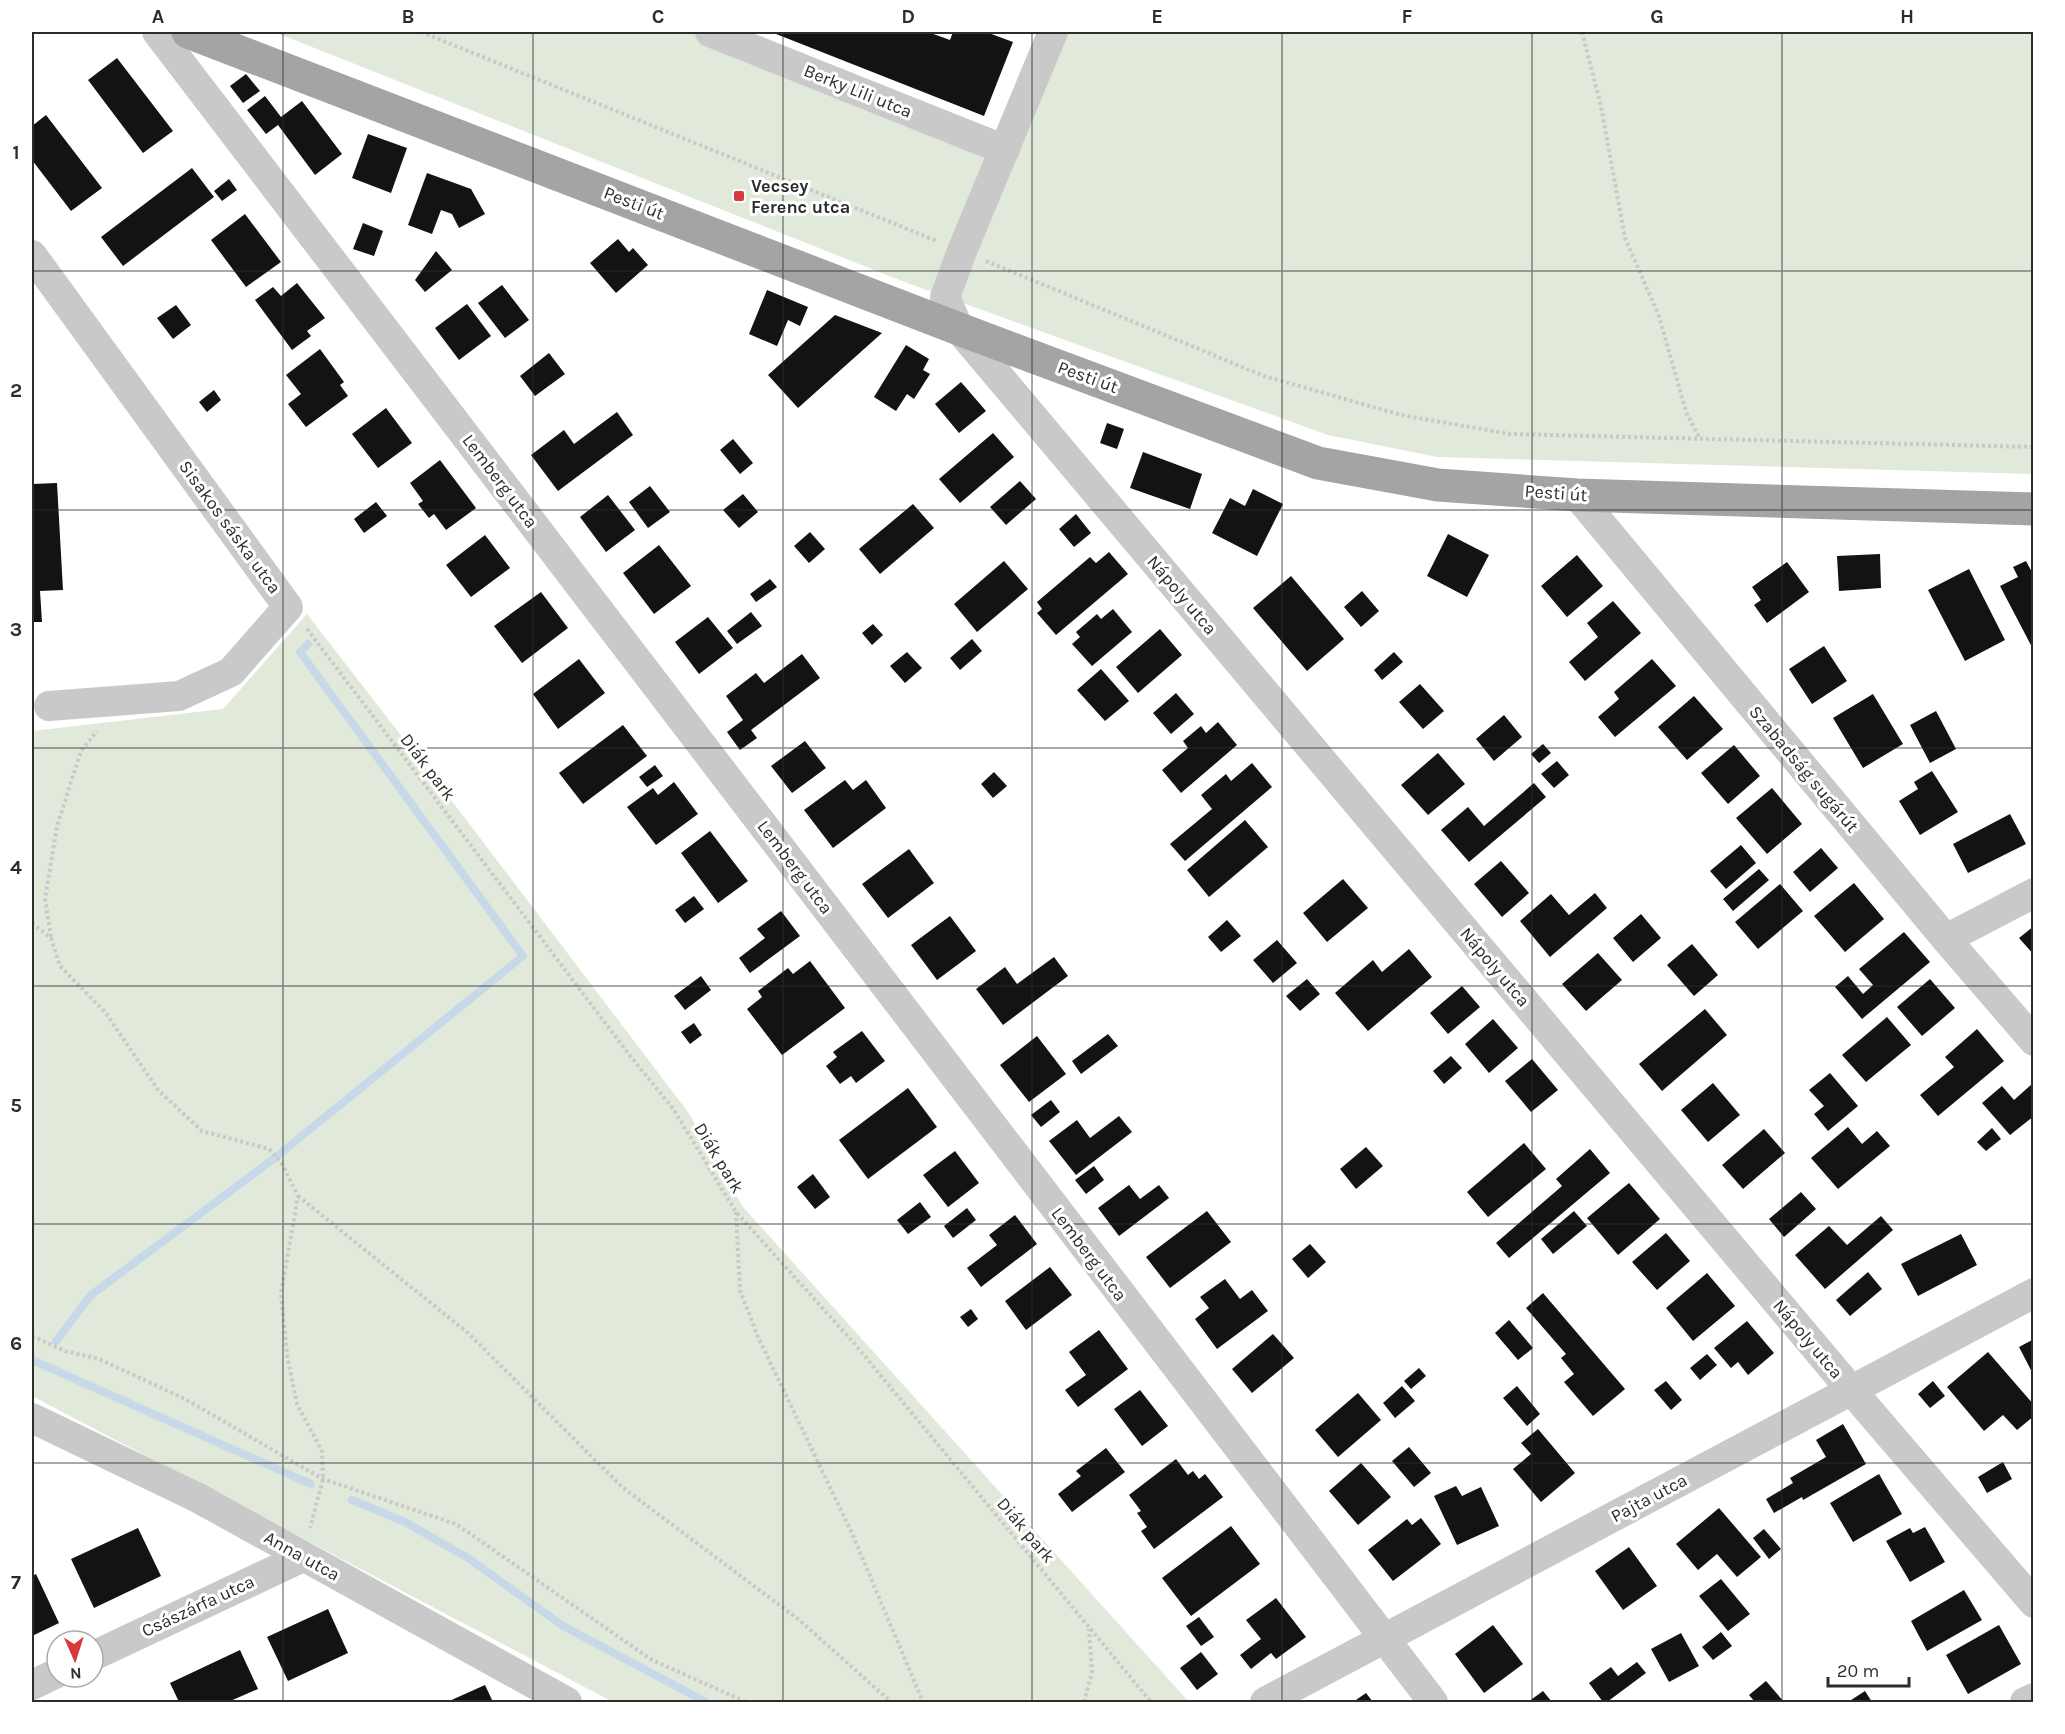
<svg xmlns="http://www.w3.org/2000/svg" width="2065" height="1734" font-family="Karla,sans-serif">
<style>
.green{fill:#e1e9da}
.lines{fill:none;stroke-linecap:round;stroke-linejoin:round}
.stream{stroke:#c7d9e8;stroke-width:8}
.building{fill:#131313}
.path{stroke:#c9c9c9;stroke-width:4;stroke-dasharray:3 3;stroke-linecap:butt}
.street{stroke:#c9c9c9;stroke-width:30}
.primary{stroke:#a4a4a4;stroke-width:33}
.grid{fill:none;stroke:#2c2c2c;stroke-width:1.5;stroke-opacity:0.55}
.poi-dot{fill:#d8393a;stroke:#fff;stroke-width:2}
.labels{text-anchor:middle;stroke-width:6;stroke-linejoin:round;paint-order:stroke}
.street-label{font-size:18px;fill:#2c2c2c;stroke:#fff}
.poi-label{font-size:18px;font-weight:bold;fill:#2c2c2c;stroke:#fff;text-anchor:start}
.neatline{fill:none;stroke:#2c2c2c;stroke-width:2}
.grid-label{font-size:20px;text-anchor:middle;font-weight:bold;fill:#2c2c2c}
</style>
<rect width="100%" height="100%" fill="#fff"/>
<!-- green -->
<path class="green" d="M274,32H710L1005,150L1053,32H2033V474L1437,457L1328,435L902,281Z
M307,614L458,809L688,1112L743,1207L1189,1702H613L32,1396V731L223,709Z"/>
<g class="lines">
<!-- stream -->
<path class="stream" d="M56,1341L91,1295L276,1157L523,956L300,652L308,644
M32,1360L311,1484
M352,1500L405,1522L468,1558L563,1626L706,1702"/>
</g>
<!-- building -->
<path class="building" d="M771,32H928L950,40L953,32H986L1013,42L984,116Z
M117,58L173,131L143,153L88,80Z
M246,74L260,91L243,103L230,86Z
M265,96L281,117L302,101L342,154L315,175L278,125L266,134L247,110Z
M46,115L102,188L71,211L32,160V126Z
M368,134L407,148L391,193L352,178Z
M192,168L214,197L123,266L101,237Z
M427,173L471,189L485,214L459,228L452,214L441,210L432,234L408,225Z
M229,179L237,190L222,201L214,191Z
M245,214L281,262L246,287L211,240Z
M363,223L383,231L374,256L353,249Z
M618,239L629,252L633,248L648,265L616,293L590,263Z
M436,251L452,270L425,292L415,280Z
M297,283L325,318L307,331L311,336L292,350L255,300L273,287L281,296Z
M502,285L529,320L505,338L478,303Z
M767,290L808,307L800,326L788,320L777,346L749,334Z
M467,304L491,336L459,360L435,328Z
M176,305L191,325L173,339L157,318Z
M835,315L882,333L798,408L768,375Z
M906,345L929,359L923,370L930,374L914,399L907,394L896,411L874,397Z
M320,349L344,382L340,385L348,396L306,427L288,404L301,394L286,375Z
M549,353L565,374L535,396L520,376Z
M961,382L986,411L959,433L935,404Z
M214,390L221,400L207,412L199,402Z
M386,408L412,443L378,468L352,434Z
M617,412L633,435L558,491L531,455L564,430L574,444Z
M1107,423L1124,429L1117,449L1100,443Z
M993,433L1014,457L960,503L939,479Z
M733,439L753,463L740,474L720,450Z
M1143,452L1202,474L1190,509L1130,488Z
M440,460L476,508L446,530L434,514L429,518L418,504L423,501L410,483Z
M1020,481L1036,499L1006,525L990,507Z
M57,483L63,590L40,591L42,622H32V484Z
M650,486L670,512L648,528L629,502Z
M1253,489L1283,504L1257,556L1212,533L1230,498L1245,506Z
M743,494L758,512L739,528L723,510Z
M608,495L635,530L606,552L580,517Z
M376,502L387,516L364,533L354,519Z
M913,504L934,528L880,574L859,549Z
M1076,514L1091,533L1074,547L1059,529Z
M810,532L825,549L809,563L794,546Z
M1448,534L1489,555L1467,597L1427,576Z
M485,535L510,568L471,597L446,565Z
M659,545L691,586L654,614L623,573Z
M1109,552L1128,574L1056,635L1037,613L1042,609L1037,602L1090,557L1096,563Z
M1880,554L1881,588L1839,591L1837,556Z
M1577,555L1603,586L1567,617L1541,586Z
M1004,561L1028,589L977,632L954,604Z
M2026,561L2034,576V651L2000,586L2018,577L2013,567Z
M1787,562L1809,592L1767,623L1754,605L1761,600L1752,587Z
M1969,569L2005,640L1965,661L1928,590Z
M1291,576L1344,639L1307,671L1253,608Z
M770,579L777,587L756,602L750,594Z
M1362,591L1379,611L1361,627L1344,607Z
M541,592L568,628L522,663L494,626Z
M1613,601L1641,633L1585,681L1569,662L1598,637L1587,623Z
M1113,609L1132,632L1092,666L1072,644L1080,637L1076,632L1097,614L1101,619Z
M751,612L762,626L737,644L727,631Z
M708,617L733,648L699,674L675,642Z
M873,624L883,635L872,645L862,633Z
M1160,629L1182,655L1138,693L1116,667Z
M972,639L982,651L960,670L950,658Z
M1824,646L1847,681L1812,704L1789,669Z
M907,652L922,668L905,683L890,666Z
M1394,652L1403,662L1382,680L1374,670Z
M802,654L820,678L751,730L757,738L740,750L727,732L743,720L726,696L756,673L764,683Z
M579,659L605,693L558,729L533,694Z
M1652,659L1676,686L1615,737L1598,717L1619,699L1614,692Z
M1101,669L1129,701L1105,721L1077,690Z
M1420,684L1444,711L1423,729L1399,702Z
M1176,693L1194,714L1171,734L1153,713Z
M1873,694L1903,744L1863,768L1833,718Z
M1694,696L1723,729L1687,760L1658,727Z
M1936,711L1956,749L1930,763L1910,725Z
M1504,715L1522,737L1494,761L1476,739Z
M1218,722L1237,745L1181,793L1162,770L1188,748L1183,741L1201,726L1206,733Z
M623,725L647,756L583,804L559,773Z
M805,741L826,768L792,793L771,766Z
M1543,744L1551,753L1539,763L1531,754Z
M1734,745L1760,776L1728,804L1701,773Z
M1438,753L1465,784L1428,815L1401,785Z
M1557,761L1569,775L1554,788L1541,774Z
M1252,763L1272,787L1185,861L1170,844L1212,809L1201,795L1226,774L1231,781Z
M655,765L663,776L647,787L639,777Z
M1932,771L1958,812L1920,835L1899,801L1918,789L1914,782Z
M994,772L1007,786L993,798L981,784Z
M845,780L853,790L866,780L886,808L833,848L804,810Z
M674,782L698,814L656,845L627,807L653,788L658,795Z
M1534,783L1546,797L1469,862L1441,830L1468,807L1484,826Z
M1772,788L1802,824L1767,854L1736,818Z
M2010,814L2026,844L1968,873L1953,844Z
M1245,820L1268,847L1209,897L1187,870Z
M710,831L748,881L718,903L681,853Z
M1741,845L1756,863L1726,889L1710,871Z
M1821,848L1838,868L1810,892L1793,872Z
M909,849L934,883L888,918L862,884Z
M1501,861L1529,893L1502,917L1474,884Z
M1759,869L1769,880L1733,911L1723,899Z
M1343,879L1368,908L1327,942L1303,913Z
M1854,883L1884,919L1845,952L1814,916Z
M1780,884L1803,911L1758,949L1735,922Z
M1595,893L1607,908L1550,957L1520,921L1551,894L1569,915Z
M694,896L704,909L685,923L675,910Z
M781,911L800,936L750,973L739,958L765,938L757,929Z
M1641,914L1661,938L1633,962L1613,938Z
M950,916L976,951L937,980L911,945Z
M1227,920L1241,936L1221,952L1208,937Z
M2034,926V955L2019,938Z
M1904,932L1930,962L1862,1019L1835,987L1848,976L1863,994L1873,985L1859,969Z
M1277,940L1297,963L1273,983L1253,960Z
M1692,944L1718,975L1694,996L1667,965Z
M1409,949L1432,977L1368,1031L1335,993L1373,960L1382,972Z
M1598,953L1622,980L1586,1011L1562,984Z
M1054,957L1068,976L1003,1025L976,989L1005,967L1017,984Z
M810,961L845,1008L782,1055L747,1009L762,997L758,991L788,968L793,974Z
M701,976L711,990L685,1010L674,996Z
M1307,979L1320,994L1300,1011L1286,996Z
M1930,979L1955,1008L1922,1036L1897,1007Z
M1462,986L1480,1007L1448,1034L1430,1013Z
M1705,1009L1727,1035L1662,1091L1639,1064Z
M1887,1017L1911,1045L1866,1082L1842,1055Z
M1493,1019L1518,1048L1489,1073L1465,1044Z
M694,1023L702,1035L690,1044L681,1032Z
M1977,1029L2004,1061L1938,1116L1920,1095L1954,1067L1945,1057Z
M862,1031L885,1061L856,1083L851,1076L840,1084L826,1066L837,1057L833,1052Z
M1108,1034L1118,1046L1081,1074L1072,1061Z
M1037,1036L1066,1074L1029,1102L1000,1065Z
M1451,1056L1462,1068L1444,1084L1433,1071Z
M1532,1059L1558,1090L1531,1112L1505,1081Z
M1830,1073L1858,1106L1828,1131L1814,1114L1824,1106L1809,1090Z
M1713,1083L1740,1115L1708,1142L1681,1110Z
M2032,1084L2034,1116L2010,1135L1982,1103L2002,1086L2014,1100Z
M908,1088L937,1127L868,1179L839,1140Z
M1051,1100L1060,1112L1041,1127L1031,1115Z
M1119,1116L1132,1132L1076,1175L1049,1141L1077,1120L1090,1138Z
M1848,1127L1862,1144L1877,1131L1890,1146L1838,1189L1811,1158Z
M1992,1128L2001,1139L1986,1151L1977,1142Z
M1764,1129L1785,1153L1743,1189L1722,1165Z
M1524,1143L1546,1169L1488,1217L1467,1192Z
M1366,1147L1383,1166L1356,1189L1340,1169Z
M1590,1149L1610,1173L1509,1258L1496,1243L1562,1186L1556,1179Z
M955,1151L979,1183L948,1207L923,1175Z
M1094,1166L1104,1180L1086,1194L1075,1180Z
M813,1174L830,1197L815,1209L797,1187Z
M1629,1183L1660,1219L1618,1255L1587,1218Z
M1129,1185L1140,1199L1159,1185L1169,1198L1119,1236L1098,1208Z
M1801,1192L1816,1209L1784,1237L1769,1219Z
M920,1202L931,1217L908,1234L897,1220Z
M967,1208L976,1220L953,1238L944,1226Z
M1207,1211L1231,1242L1170,1288L1146,1257Z
M1574,1211L1587,1226L1553,1254L1541,1239Z
M1015,1215L1037,1244L981,1287L967,1268L997,1245L989,1235Z
M1881,1216L1893,1230L1825,1289L1795,1255L1829,1226L1847,1245Z
M1666,1233L1690,1261L1657,1290L1632,1262Z
M1961,1234L1977,1265L1918,1296L1901,1264Z
M1310,1244L1326,1262L1308,1278L1292,1259Z
M1050,1267L1072,1295L1026,1330L1005,1301Z
M1868,1272L1882,1289L1850,1316L1836,1300Z
M1707,1273L1735,1306L1693,1341L1666,1308Z
M1225,1279L1240,1299L1252,1290L1268,1311L1217,1349L1195,1319L1209,1308L1200,1297Z
M1543,1293L1625,1389L1593,1416L1564,1382L1574,1374L1561,1358L1566,1354L1526,1308Z
M971,1309L978,1319L968,1327L960,1317Z
M1509,1320L1533,1348L1518,1360L1495,1333Z
M1747,1321L1774,1353L1748,1375L1738,1362L1731,1368L1714,1348Z
M1099,1330L1128,1369L1078,1407L1065,1390L1086,1375L1069,1352Z
M1273,1334L1294,1358L1252,1393L1232,1369Z
M2034,1339V1376L2019,1347Z
M1988,1352L2034,1405V1416L2017,1430L2003,1415L1984,1431L1947,1387Z
M1707,1354L1717,1365L1700,1380L1690,1368Z
M1419,1368L1426,1376L1411,1389L1404,1381Z
M1666,1381L1682,1400L1671,1410L1654,1390Z
M1933,1381L1945,1396L1930,1408L1918,1394Z
M1402,1386L1415,1401L1395,1418L1383,1403Z
M1517,1386L1540,1414L1527,1426L1503,1398Z
M1140,1390L1168,1426L1142,1446L1114,1409Z
M1358,1393L1381,1420L1338,1457L1315,1430Z
M1843,1424L1866,1464L1803,1500L1802,1497L1774,1513L1766,1499L1793,1483L1790,1478L1826,1457L1816,1440Z
M1538,1429L1575,1473L1541,1502L1513,1469L1531,1454L1521,1443Z
M1409,1447L1431,1473L1414,1487L1392,1461Z
M1106,1448L1125,1472L1072,1512L1058,1494L1081,1476L1076,1471Z
M1176,1459L1188,1475L1193,1471L1199,1479L1205,1474L1223,1497L1154,1549L1141,1531L1147,1527L1137,1513L1141,1511L1129,1495Z
M2003,1462L2012,1479L1987,1493L1978,1477Z
M1361,1463L1391,1497L1358,1525L1329,1491Z
M1879,1474L1902,1514L1853,1542L1830,1503Z
M1456,1486L1462,1496L1481,1487L1499,1526L1457,1545L1434,1496Z
M1719,1508L1761,1557L1737,1577L1717,1554L1698,1570L1676,1544Z
M1421,1518L1441,1544L1393,1581L1368,1550L1407,1519L1412,1525Z
M1231,1526L1260,1564L1191,1616L1162,1578Z
M1925,1527L1945,1562L1910,1582L1886,1541L1910,1528L1913,1533Z
M138,1528L161,1576L94,1608L71,1559Z
M1764,1529L1781,1549L1769,1559L1753,1538Z
M1629,1547L1657,1586L1623,1610L1595,1571Z
M36,1574L59,1623L32,1636V1576Z
M1721,1579L1750,1614L1728,1631L1699,1596Z
M1964,1590L1982,1620L1927,1651L1911,1621Z
M1276,1598L1306,1637L1276,1659L1271,1653L1251,1669L1240,1655L1261,1639L1246,1620Z
M328,1609L348,1653L288,1681L267,1637Z
M1199,1617L1214,1637L1201,1646L1186,1626Z
M1493,1625L1523,1664L1484,1693L1455,1654Z
M1999,1625L2021,1664L1968,1694L1946,1655Z
M1721,1632L1732,1646L1713,1660L1702,1647Z
M1681,1633L1699,1666L1669,1682L1651,1649Z
M240,1650L258,1689L228,1702H179L170,1683Z
M1201,1652L1218,1674L1197,1690L1180,1668Z
M1637,1662L1646,1673L1607,1702H1603L1589,1683L1611,1667L1618,1676Z
M1766,1681L1784,1702H1755L1749,1695Z
M485,1685L493,1702H447Z
M1543,1691L1552,1702H1528Z
M1865,1691L1872,1702H1848Z
M1366,1693L1373,1702H1353Z"/>
<g class="lines">
<!-- path -->
<path class="path" d="M421,32L937,241
M1582,32L1601,106L1625,238L1659,316L1686,412L1699,437
M986,261L1264,376L1401,415L1510,434L2034,447
M307,629L628,1053L674,1110L736,1212L853,1342L1151,1702
M32,923L51,938L60,966L105,1012L158,1090L202,1131L269,1149L282,1164L298,1196L281,1293L287,1355L297,1404L322,1451L323,1479L310,1528
M51,937L45,899L57,826L81,751L97,731
M298,1196L468,1333L622,1487L798,1619L891,1702
M736,1212L740,1290L758,1337L851,1531L923,1702
M32,1336L65,1351L99,1359L185,1399L323,1479L456,1524L652,1660L746,1702
M1084,1702L1092,1672L1089,1629"/>
<!-- street -->
<path class="street" d="M157,32L1433,1702
M710,32L1005,150
M1053,32L962,251L945,297L959,329L1852,1391L2034,1603
M32,255L288,607L231,672L179,696L49,706
M1577,495L1946,939L2034,1041
M1946,939L2034,893
M32,1418L198,1498L567,1702
M93,1656L303,1557
M32,1685L57,1673
M1265,1702L2034,1293
M2025,1702L2034,1698"/>
<!-- primary -->
<path class="primary" d="M188,32L959,329L1318,463L1438,485L1577,495L2034,509"/>
</g>
<!-- grid -->
<path class="grid" d="M283,32V1702M533,32V1702M783,32V1702M1032,32V1702M1282,32V1702M1532,32V1702M1782,32V1702M32,271H2034M32,510H2034M32,748H2034M32,986H2034M32,1224H2034M32,1463H2034"/>
<!-- markers -->
<rect class="poi-dot" x="733" y="190" width="12" height="12" rx="3"/>
<g class="labels">
<!-- street labels -->
<g class="street-label">
<text transform="translate(858 91) rotate(22)" y="6">Berky Lili utca</text>
<text transform="translate(634 203) rotate(21)" y="6">Pesti út</text>
<text transform="translate(1088 377) rotate(20)" y="6">Pesti út</text>
<text transform="translate(500 481) rotate(53)" y="6">Lemberg utca</text>
<text transform="translate(1556 493) rotate(4)" y="6">Pesti út</text>
<text transform="translate(230 527) rotate(54)" y="6">Sisakos sáska utca</text>
<text transform="translate(1182 595) rotate(50)" y="6">Nápoly utca</text>
<text transform="translate(428 767) rotate(53)" y="6">Diák park</text>
<text transform="translate(1804 769) rotate(50)" y="6">Szabadság sugárút</text>
<text transform="translate(795 867) rotate(53)" y="6">Lemberg utca</text>
<text transform="translate(1495 967) rotate(50)" y="6">Nápoly utca</text>
<text transform="translate(719 1158) rotate(59)" y="6">Diák park</text>
<text transform="translate(1089 1254) rotate(53)" y="6">Lemberg utca</text>
<text transform="translate(1808 1339) rotate(50)" y="6">Nápoly utca</text>
<text transform="translate(1649 1498) rotate(-28)" y="6">Pajta utca</text>
<text transform="translate(1026 1530) rotate(50)" y="6">Diák park</text>
<text transform="translate(302 1556) rotate(29)" y="6">Anna utca</text>
<text transform="translate(198 1606) rotate(-25)" y="6">Császárfa utca</text>
</g>
<!-- poi labels -->
<g class="poi-label">
<text x="751" y="192">Vecsey<tspan x="751" dy="21">Ferenc utca</tspan></text>
</g>
</g>
<!-- border -->
<rect width="2065" height="1734" fill="none" stroke="#ffffff" stroke-width="66"/>
<!-- north arrow -->
<g transform="translate(75 1659) rotate(177)"><circle r="28" fill="#ffffff" stroke="#ababab" stroke-width="1.5"/>
<path d="M0-4.5L10 22L0 15L-10 22Z" fill="#d8393a"/>
<text y="-9" font-size="16" font-weight="bold" text-anchor="middle" fill="#2c2c2c">N</text>
</g>
<!-- scale -->
<path d="M1828 1677v9h81v-9" fill="none" stroke="#2c2c2c" stroke-width="3"/>
<text x="1837" y="1677" font-size="18" fill="#2c2c2c" stroke="#ffffff" stroke-width="4.5" paint-order="stroke">20 m</text>
<rect x="33" y="33" width="1999" height="1668" class="neatline"/>
<g class="grid-label">
<text x="158" y="23">A</text>
<text x="408" y="23">B</text>
<text x="658" y="23">C</text>
<text x="908" y="23">D</text>
<text x="1157" y="23">E</text>
<text x="1407" y="23">F</text>
<text x="1657" y="23">G</text>
<text x="1907" y="23">H</text>
<text x="16" y="159">1</text>
<text x="16" y="397">2</text>
<text x="16" y="636">3</text>
<text x="16" y="874">4</text>
<text x="16" y="1112">5</text>
<text x="16" y="1350">6</text>
<text x="16" y="1589">7</text>
</g>
</svg>
